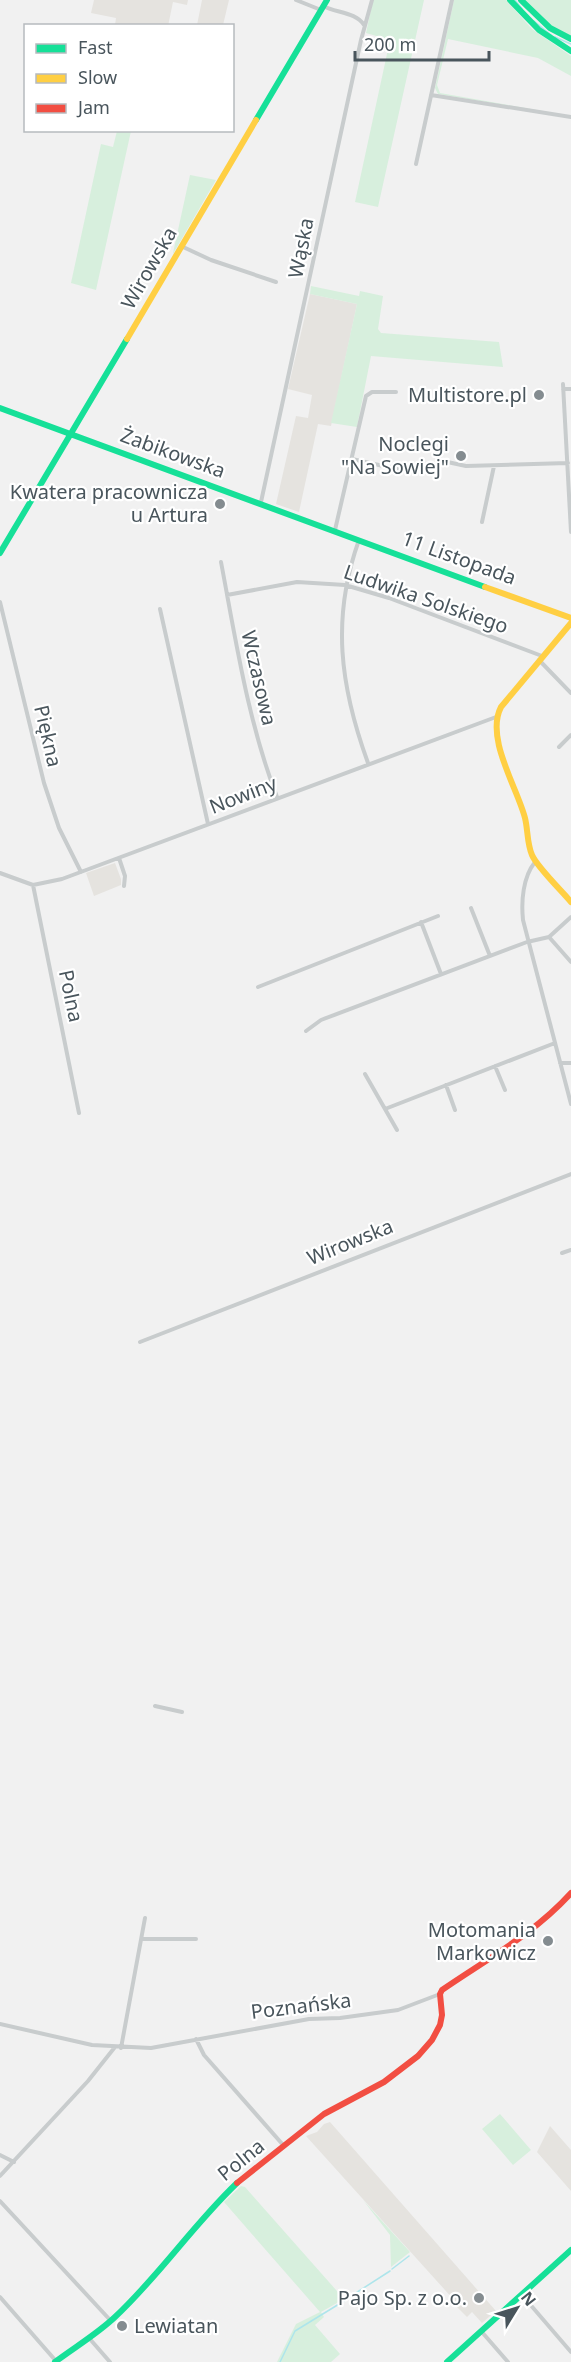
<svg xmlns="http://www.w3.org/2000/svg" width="571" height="2362" font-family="'Noto Sans',sans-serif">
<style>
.commercial{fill:#e5e3df}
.green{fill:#d7efdd}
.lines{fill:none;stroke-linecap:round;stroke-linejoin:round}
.stream{stroke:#ade5eb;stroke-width:1.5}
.street{stroke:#c8cccd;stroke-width:4}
.fast{stroke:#16e098;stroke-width:6}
.slow{stroke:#ffcf43;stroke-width:6}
.jam{stroke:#f24e42;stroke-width:6}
.poi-dot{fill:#848c90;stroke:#fff;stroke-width:2}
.labels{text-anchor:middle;stroke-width:4.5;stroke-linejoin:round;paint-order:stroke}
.street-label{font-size:20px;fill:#49555c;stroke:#fff}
.poi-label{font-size:20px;fill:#49555c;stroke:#fff;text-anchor:end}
</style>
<rect width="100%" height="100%" fill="#f1f1f1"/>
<!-- commercial -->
<path class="commercial" d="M94,0H188L187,5L173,2L168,26L115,25L116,18L91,13Z
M202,0H229L223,25H197Z
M310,294L357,304L331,426L318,424L299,512L276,504L296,416L308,418L312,395L288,389Z
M115,863L121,879V885L94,896L86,873Z
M330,2122L496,2311L482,2323L472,2312L467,2317L452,2302L454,2300L306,2136L317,2132L324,2124Z
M550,2126L571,2150V2191L537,2152Z"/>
<!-- green -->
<path class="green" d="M373,0H424L378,207L355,202L390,40L366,33Z
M454,0H506L532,29L571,56V76L538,58L448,39L437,85L440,93L571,116L438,94L435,88Z
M523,0H571V38L554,29Z
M117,131H131L96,290L71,283L101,144L113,147Z
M190,175L216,180L173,254V253Z
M311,286L359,296L360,291L383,296L378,329L381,333L499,342L503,367L371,356L357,427L331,423L357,304L310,294Z
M500,2114L531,2150L513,2165L482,2129Z
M241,2186L245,2187L344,2299L321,2312L324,2317L315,2325L340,2354L331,2362H277L296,2324L320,2312L224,2202Z
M363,2200L410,2252L391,2267L390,2235Z"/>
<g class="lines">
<!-- stream -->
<path class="stream" d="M515,0L522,9
M534,21L551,35
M555,37L571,44
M392,2269L409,2256
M348,2298L390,2271
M280,2362L295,2331L344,2301"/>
<!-- street -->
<path class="street" d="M296,0L321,10
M323,6C336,13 356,12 364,25
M431,95L571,117
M416,164L452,0
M181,246L211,260L276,282
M563,384L571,532
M563,389H571
M352,459L410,472
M438,460L466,466L568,463
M261,502L361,40L372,0
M482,522L494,466
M335,530L366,396L372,392H396
M359,540C331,618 340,686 368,763
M221,562C236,641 248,722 277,797
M227,595L297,582L345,585L389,598L542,656
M0,602L44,783L59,828L81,872
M160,609L208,824
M539,660L571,693
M559,747L571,735
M119,858L125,876L124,886
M535,862C523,877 521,901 523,920L571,1104
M0,873L33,885L62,879L496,717
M33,885L79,1113
M471,908L490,956
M421,922L441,974
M549,937L571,962
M258,987L438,916
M306,1031L321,1020L527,942L549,937L571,917
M560,1063H571
M495,1066L505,1090
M365,1074L397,1130
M446,1085L455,1110
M385,1109L555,1043
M562,1253L571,1250
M140,1342L571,1174
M155,1706L182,1712
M142,1939H196
M0,2024L92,2045L151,2048L309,2019L340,2018L398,2010L440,1994
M196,2039L204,2055L284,2146
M121,2048L145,1918
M0,2155L14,2162
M0,2176L88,2081L115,2047
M0,2201L111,2321
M522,2295L571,2352
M0,2297L56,2361
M481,2331L508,2362
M89,2338L110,2362"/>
<!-- fast -->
<path class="fast" d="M510,0L539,30L571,51
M521,0L550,28L571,39
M256,120L327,0
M0,408L485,587
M0,553L127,339
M55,2362C75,2347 97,2334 115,2317C159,2276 193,2225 237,2183
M447,2362L571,2250"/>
<!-- slow -->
<path class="slow" d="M127,339L256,120
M485,587L571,618
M571,623L501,707C485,738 517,787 525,818C528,830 527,844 532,855C537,867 562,891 571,902"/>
<!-- jam -->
<path class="jam" d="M237,2183L324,2114L384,2082L418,2056L432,2040L440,2025L442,2015L440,1994L442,1990C487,1959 534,1934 571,1893"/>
</g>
<!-- markers -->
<g class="poi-dot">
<circle cx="539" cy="395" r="6"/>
<circle cx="461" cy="456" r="6"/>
<circle cx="220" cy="504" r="6"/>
<circle cx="548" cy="1941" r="6"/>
<circle cx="479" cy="2298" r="6"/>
<circle cx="122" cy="2326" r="6"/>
</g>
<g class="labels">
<!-- street labels -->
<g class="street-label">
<text transform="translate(301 248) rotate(-79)" y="7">Wąska</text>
<text transform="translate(149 268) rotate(-60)" y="7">Wirowska</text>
<text transform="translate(173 453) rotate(20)" y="7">Żabikowska</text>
<text transform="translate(459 558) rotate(20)" y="7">11 Listopada</text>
<text transform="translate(426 599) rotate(19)" y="7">Ludwika Solskiego</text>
<text transform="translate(259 678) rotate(77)" y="7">Wczasowa</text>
<text transform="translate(48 736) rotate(77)" y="7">Piękna</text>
<text transform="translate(243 795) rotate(-21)" y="7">Nowiny</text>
<text transform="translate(71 996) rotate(78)" y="7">Polna</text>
<text transform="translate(350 1242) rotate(-22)" y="7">Wirowska</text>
<text transform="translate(301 2006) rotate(-7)" y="7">Poznańska</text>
<text transform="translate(241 2160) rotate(-39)" y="7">Polna</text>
</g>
<!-- poi labels -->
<g class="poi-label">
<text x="527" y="402">Multistore.pl</text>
<text x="449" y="451">Noclegi<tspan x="449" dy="23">"Na Sowiej"</tspan></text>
<text x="208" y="499">Kwatera pracownicza<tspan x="208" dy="23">u Artura</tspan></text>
<text x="536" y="1937">Motomania<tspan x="536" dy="23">Markowicz</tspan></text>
<text x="467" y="2305">Pajo Sp. z o.o.</text>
<text x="134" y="2333" text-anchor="start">Lewiatan</text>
</g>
</g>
<!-- legend -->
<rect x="24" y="24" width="210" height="108" fill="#ffffff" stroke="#b6bbbe" stroke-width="1.5"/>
<rect x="36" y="44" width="30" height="9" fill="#16e098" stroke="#b6bbbe" stroke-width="1.5"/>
<text x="78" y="54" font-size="18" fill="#49555c">Fast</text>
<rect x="36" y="74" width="30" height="9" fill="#ffcf43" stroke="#b6bbbe" stroke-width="1.5"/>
<text x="78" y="84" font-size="18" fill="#49555c">Slow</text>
<rect x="36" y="104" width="30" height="9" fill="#f24e42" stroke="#b6bbbe" stroke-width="1.5"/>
<text x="78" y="114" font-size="18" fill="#49555c">Jam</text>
<!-- north arrow -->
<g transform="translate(517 2308) rotate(52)" stroke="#ffffff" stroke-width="4.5" paint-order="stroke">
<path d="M0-4.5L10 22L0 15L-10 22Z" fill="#49555c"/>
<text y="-9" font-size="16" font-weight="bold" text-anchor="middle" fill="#49555c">N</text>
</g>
<!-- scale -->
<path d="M355 51v9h134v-9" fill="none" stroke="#49555c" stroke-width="3"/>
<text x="364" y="51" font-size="18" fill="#49555c" stroke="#ffffff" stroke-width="4.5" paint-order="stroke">200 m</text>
</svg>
